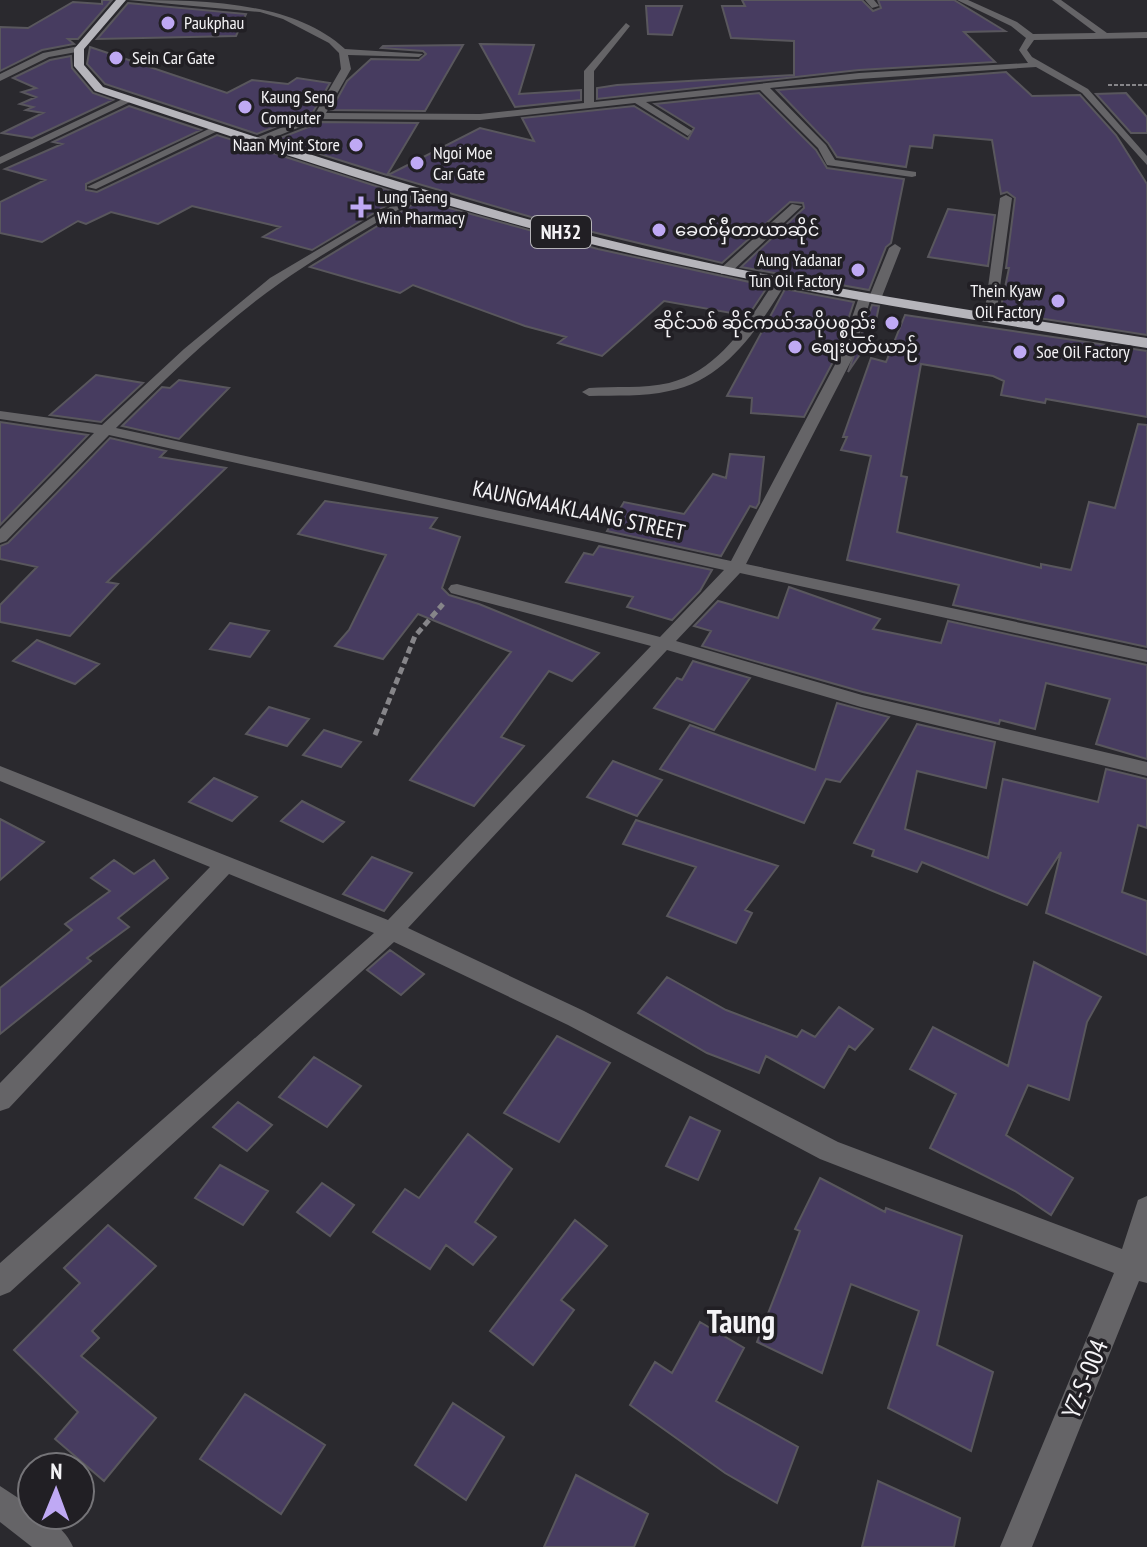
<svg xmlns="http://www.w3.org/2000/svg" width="1147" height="1547" font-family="'PT Sans Narrow','Noto Sans Myanmar',sans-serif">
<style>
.building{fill:#473c60;stroke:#59575d;stroke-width:2}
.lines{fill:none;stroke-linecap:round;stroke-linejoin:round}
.path-far1{stroke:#868589;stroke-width:2;stroke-dasharray:4 2;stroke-linecap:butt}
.path{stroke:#868589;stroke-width:5;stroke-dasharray:7 4;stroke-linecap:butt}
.minor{fill:#656467;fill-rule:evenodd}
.highway{fill:#b6b5bb;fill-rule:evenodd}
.poi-dot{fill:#bfa9f4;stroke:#211f24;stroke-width:3}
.labels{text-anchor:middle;stroke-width:7;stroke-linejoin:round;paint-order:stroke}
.far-poi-label{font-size:18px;fill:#f4f3f6;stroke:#211f24;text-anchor:start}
.shield{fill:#211f24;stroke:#b5b3b7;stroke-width:2}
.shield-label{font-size:20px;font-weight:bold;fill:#f4f3f6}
.street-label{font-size:22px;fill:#f4f3f6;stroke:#211f24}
.near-street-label{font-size:26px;fill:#f4f3f6;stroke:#211f24}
.near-quarter-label{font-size:32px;font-weight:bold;fill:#f4f3f6;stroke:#211f24}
</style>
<rect width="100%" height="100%" fill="#2a292e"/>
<!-- building -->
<path class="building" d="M102,0H112L78,39H68L74,44L42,50L0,71V27L28,28L73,2L102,4Z
M742,0H862L873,11L881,8L878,0H954L1005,31L964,32L995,62L859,70L597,99V88L617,85L794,75V41L731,38L722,6H745Z
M128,3L246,14L236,36L97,39Z
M646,6H682L672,35L648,34Z
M480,44L534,45L519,94L581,90V100L515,107Z
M463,45L425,111L331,110L347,81L371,59L419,60L426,54L423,51L381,48L383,46Z
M90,47L227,93L252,80L288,84L297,78L330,83L313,112L257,134L105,84L87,64Z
M71,56L72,68L93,93L113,100L32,138L2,133L43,113L26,110L33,107L20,104L36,97L22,92L36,88L13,78L50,60Z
M1006,72L1032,96L1080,95L1116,135L1147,184V335L1000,312L1009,268H1006L1015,198L1007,192L1001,194L992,140L934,135L932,148L910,146L906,167L837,157L828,143L777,90Z
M759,93L816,150L827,168L904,179L891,243L886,247L869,290L741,267L804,208L803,203L790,202L722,263L538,219L388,175L480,128L534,141L522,118L634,106L688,139L694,128L655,104Z
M1126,93L1147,117V133H1131L1096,94Z
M129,106L201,130L86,184V190L97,192L217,135L404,195L312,250L263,237L280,227L192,206L158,224L111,212L86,224L78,221L42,242L0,233V202L45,180L5,169L62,144L53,142Z
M321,122L418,123L387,175L275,140Z
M420,200L598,249L768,286L748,316L664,301L602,356L558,343L566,337L525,326L413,285L400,293L310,267Z
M948,209L995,215L988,266L928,257Z
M785,289L854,302L835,358L804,417L751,413L752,398L727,396Z
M872,305L879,306L873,335L848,372Z
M905,315L1147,351V417L1046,399L1045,403L1001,395L1004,381L993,376L921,364L901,476L907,477L897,532L1041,568V564L1071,570L1089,502L1115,508L1138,424L1147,425V647L953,605L959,585L847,560L871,456L841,450L847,437H843L871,358L886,362Z
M96,375L143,383L101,422L50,415Z
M179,380L229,388L179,439L122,426L162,387L170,388Z
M0,422L88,435L0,525Z
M110,438L166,451L160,457L226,468L107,582L118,584L70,636L0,622V605L37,567L0,559V546L8,543Z
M730,454L764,457L759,503L756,508L750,506L721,556L607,531L624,502L684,514L713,474L726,478Z
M325,501L437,518L430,528L460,537L442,588L449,595L479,604L599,653L572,681L549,671L501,737L524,746L474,806L410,780L511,652L418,614L383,659L335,646L349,630L386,555L298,534Z
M599,546L712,570L700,591L672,620L627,607L633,597L566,582L584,553L593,555Z
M789,587L880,619L873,629L941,643L948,621L1147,665V759L1096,744L1110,699L1046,683L1035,729L1000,720L999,724L863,692L702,646L711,631L694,626L718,601L778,618Z
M230,623L269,631L250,657L210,649Z
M37,640L99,664L75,684L13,661Z
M693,661L750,678L714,730L654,708L677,678L682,680Z
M837,703L889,717L840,782L826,779L804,823L660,769L690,725L815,770Z
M269,707L309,719L287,746L246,734Z
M917,724L995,742L986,788L917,771L905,829L988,858L1003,779L1098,802L1106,769L1147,779V828L1138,825L1122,892L1147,901V955L1046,913L1061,852L1027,905L922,862L917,872L872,856L874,850L854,843Z
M324,730L361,742L341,767L303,755Z
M613,761L662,780L637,816L587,797Z
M214,778L257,797L232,821L189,802Z
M302,801L344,822L323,842L281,821Z
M0,819L44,842L0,880Z
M636,820L778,866L745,910L752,913L736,943L667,916L696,867L623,844Z
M372,857L412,873L384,911L343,894Z
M114,860L134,874L154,860L168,878L118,918L129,927L87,958L91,961L0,1034V988L72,930L65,924L110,891L91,878Z
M390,950L424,974L401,995L367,970Z
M1034,962L1101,997L1087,1022L1069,1100L1028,1085L1006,1135L1073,1178L1051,1215L1015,1191L930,1148L956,1094L910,1069L933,1027L1008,1066Z
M667,977L726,1010L797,1037L802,1030L815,1037L839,1007L873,1029L855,1050L849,1046L824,1088L766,1056L759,1073L707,1053L638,1013Z
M557,1036L610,1063L559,1142L504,1113Z
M314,1057L361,1086L327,1127L279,1097Z
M238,1102L272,1125L247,1151L213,1127Z
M690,1117L720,1131L698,1180L666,1166Z
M468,1134L512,1169L475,1222L496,1237L473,1265L446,1245L430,1269L373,1232L405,1189L419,1198Z
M220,1165L268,1191L243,1225L195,1198Z
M820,1178L885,1212L886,1208L962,1236L937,1345L993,1372L971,1451L888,1408L919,1311L851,1284L822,1373L757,1342L800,1231L795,1229Z
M322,1183L354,1205L330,1236L297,1212Z
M575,1220L607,1246L561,1300L574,1310L533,1365L490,1331Z
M108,1225L156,1266L92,1331L99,1338L81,1356L156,1418L104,1481L55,1439L78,1412L14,1350L80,1283L64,1268Z
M700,1322L744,1348L716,1401L798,1447L777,1503L725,1473L630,1405L655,1362L672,1373Z
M245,1394L325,1445L281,1514L200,1459Z
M453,1403L504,1437L466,1500L415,1465Z
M576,1475L648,1514L634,1547H544Z
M878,1481L960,1518L954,1547H862Z"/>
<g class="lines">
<!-- path-far1 -->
<path class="path-far1" d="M1108,85H1147"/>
<!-- path -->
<path class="path" d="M375,735L415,636L443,604"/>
<!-- minor -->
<path class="minor" d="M128,0C198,0 292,0 345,49L423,54L419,57L348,55L351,69L326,113L480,114L584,103V71L626,23L630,26L594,71V102L859,73L1028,63L1019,50L1026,38L1011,26L957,0H968L1017,22L1033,34L1096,33L1052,0H1061L1107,33L1147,32V38L1034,40L1027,50L1032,57L1088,89L1147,156V165L1082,93L1036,67L859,79L770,88L826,145L835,160L916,172V176L912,177L827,165L818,148L760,90L646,102L692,131L688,136L635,103L480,120L320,119L260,143L256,138L315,114L341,69L339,53L329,43L283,19L260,12Z
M865,0H874L879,6L872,8Z
M79,46L82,51L49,57L0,81V74L43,53Z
M129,96L132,101L0,164V157Z
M215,126L224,128L96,189L87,187Z
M417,191L423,194L421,196C374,225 325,251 280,283C221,325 167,377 116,428L731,561L838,359L859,297L865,293L870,295L889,248L895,244L901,248L881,299L875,303L870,301L852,359L746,564L1147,650V662L740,573L676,641L862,695L1147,762V776L861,707L667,650L408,928L584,1011L838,1142L1122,1249L1138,1200L1147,1196V1283L1139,1281L1032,1547H1000L1114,1273L820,1159L568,1025L394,942L10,1292L0,1296V1263L374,933L229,874L9,1108L0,1111V1083L210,867L0,781V766L388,920L651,646L451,593L448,589L451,585L457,584L660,637L724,570L109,435L6,541L0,543V529L94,433L0,419V411L102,425L184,349L270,278Z
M1006,195L1012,198L996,317L990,321L984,317L1000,198Z
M792,204L802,206L729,274H721V268Z
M777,278L787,281C759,327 726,380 669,391C643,397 616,395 589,396L582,392L589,388C615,386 643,389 669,383C721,370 749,320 777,278Z
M0,1486L32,1507V1515C49,1515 67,1532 73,1547H32L0,1522Z"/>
<!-- highway -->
<path class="highway" d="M116,0H126L84,49V65L103,87C268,141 432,196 600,238C780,283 964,309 1147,338V348C964,318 780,290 599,246C428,204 262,147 95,91L74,66V49Z"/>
</g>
<!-- markers -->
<g class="poi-dot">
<circle cx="168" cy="23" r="8"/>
<circle cx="116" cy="58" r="8"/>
<circle cx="245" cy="107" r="8"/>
<circle cx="356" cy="145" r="8"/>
<circle cx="417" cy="163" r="8"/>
<path d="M357 195h8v8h8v8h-8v8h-8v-8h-8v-8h8z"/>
<circle cx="659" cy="230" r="8"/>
<circle cx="858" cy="270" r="8"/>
<circle cx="1058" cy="301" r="8"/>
<circle cx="892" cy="323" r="8"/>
<circle cx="795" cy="347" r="8"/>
<circle cx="1020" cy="352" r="8"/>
</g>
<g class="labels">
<!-- far-poi labels -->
<g class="far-poi-label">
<text x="184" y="29">Paukphau</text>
<text x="132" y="64">Sein Car Gate</text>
<text x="261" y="103">Kaung Seng<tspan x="261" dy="21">Computer</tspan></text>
<text x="340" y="151" text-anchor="end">Naan Myint Store</text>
<text x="433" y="159">Ngoi Moe<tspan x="433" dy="21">Car Gate</tspan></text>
<text x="377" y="203">Lung Taeng<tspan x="377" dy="21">Win Pharmacy</tspan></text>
<text x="675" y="236">ခေတ်မှီတာယာဆိုင်</text>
<text x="842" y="266" text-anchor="end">Aung Yadanar<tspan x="842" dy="21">Tun Oil Factory</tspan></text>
<text x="1042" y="297" text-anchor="end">Thein Kyaw<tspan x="1042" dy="21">Oil Factory</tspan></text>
<text x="876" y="329" text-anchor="end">ဆိုင်သစ် ဆိုင်ကယ်အပိုပစ္စည်း</text>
<text x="811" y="353">စျေးပတ်ယာဉ်</text>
<text x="1036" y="358">Soe Oil Factory</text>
</g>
<!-- shield labels -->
<rect class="shield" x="531" y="216" width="60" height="32" rx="6"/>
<g class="shield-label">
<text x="561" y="239">NH32</text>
</g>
<!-- street labels -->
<g class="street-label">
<text transform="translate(579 510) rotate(12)" y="8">KAUNGMAAKLAANG STREET</text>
</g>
<!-- near-street labels -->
<g class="near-street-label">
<text transform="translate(1085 1379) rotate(-68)" y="9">YZ-S-004</text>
</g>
<!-- near-quarter labels -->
<g class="near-quarter-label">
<text x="741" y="1333">Taung</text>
</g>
</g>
<!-- north arrow -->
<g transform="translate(56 1491) rotate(1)"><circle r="38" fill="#211f24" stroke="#757478" stroke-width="2"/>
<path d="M0-6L14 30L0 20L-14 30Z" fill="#bfa9f4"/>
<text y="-12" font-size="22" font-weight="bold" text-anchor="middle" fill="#f4f3f6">N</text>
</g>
</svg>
